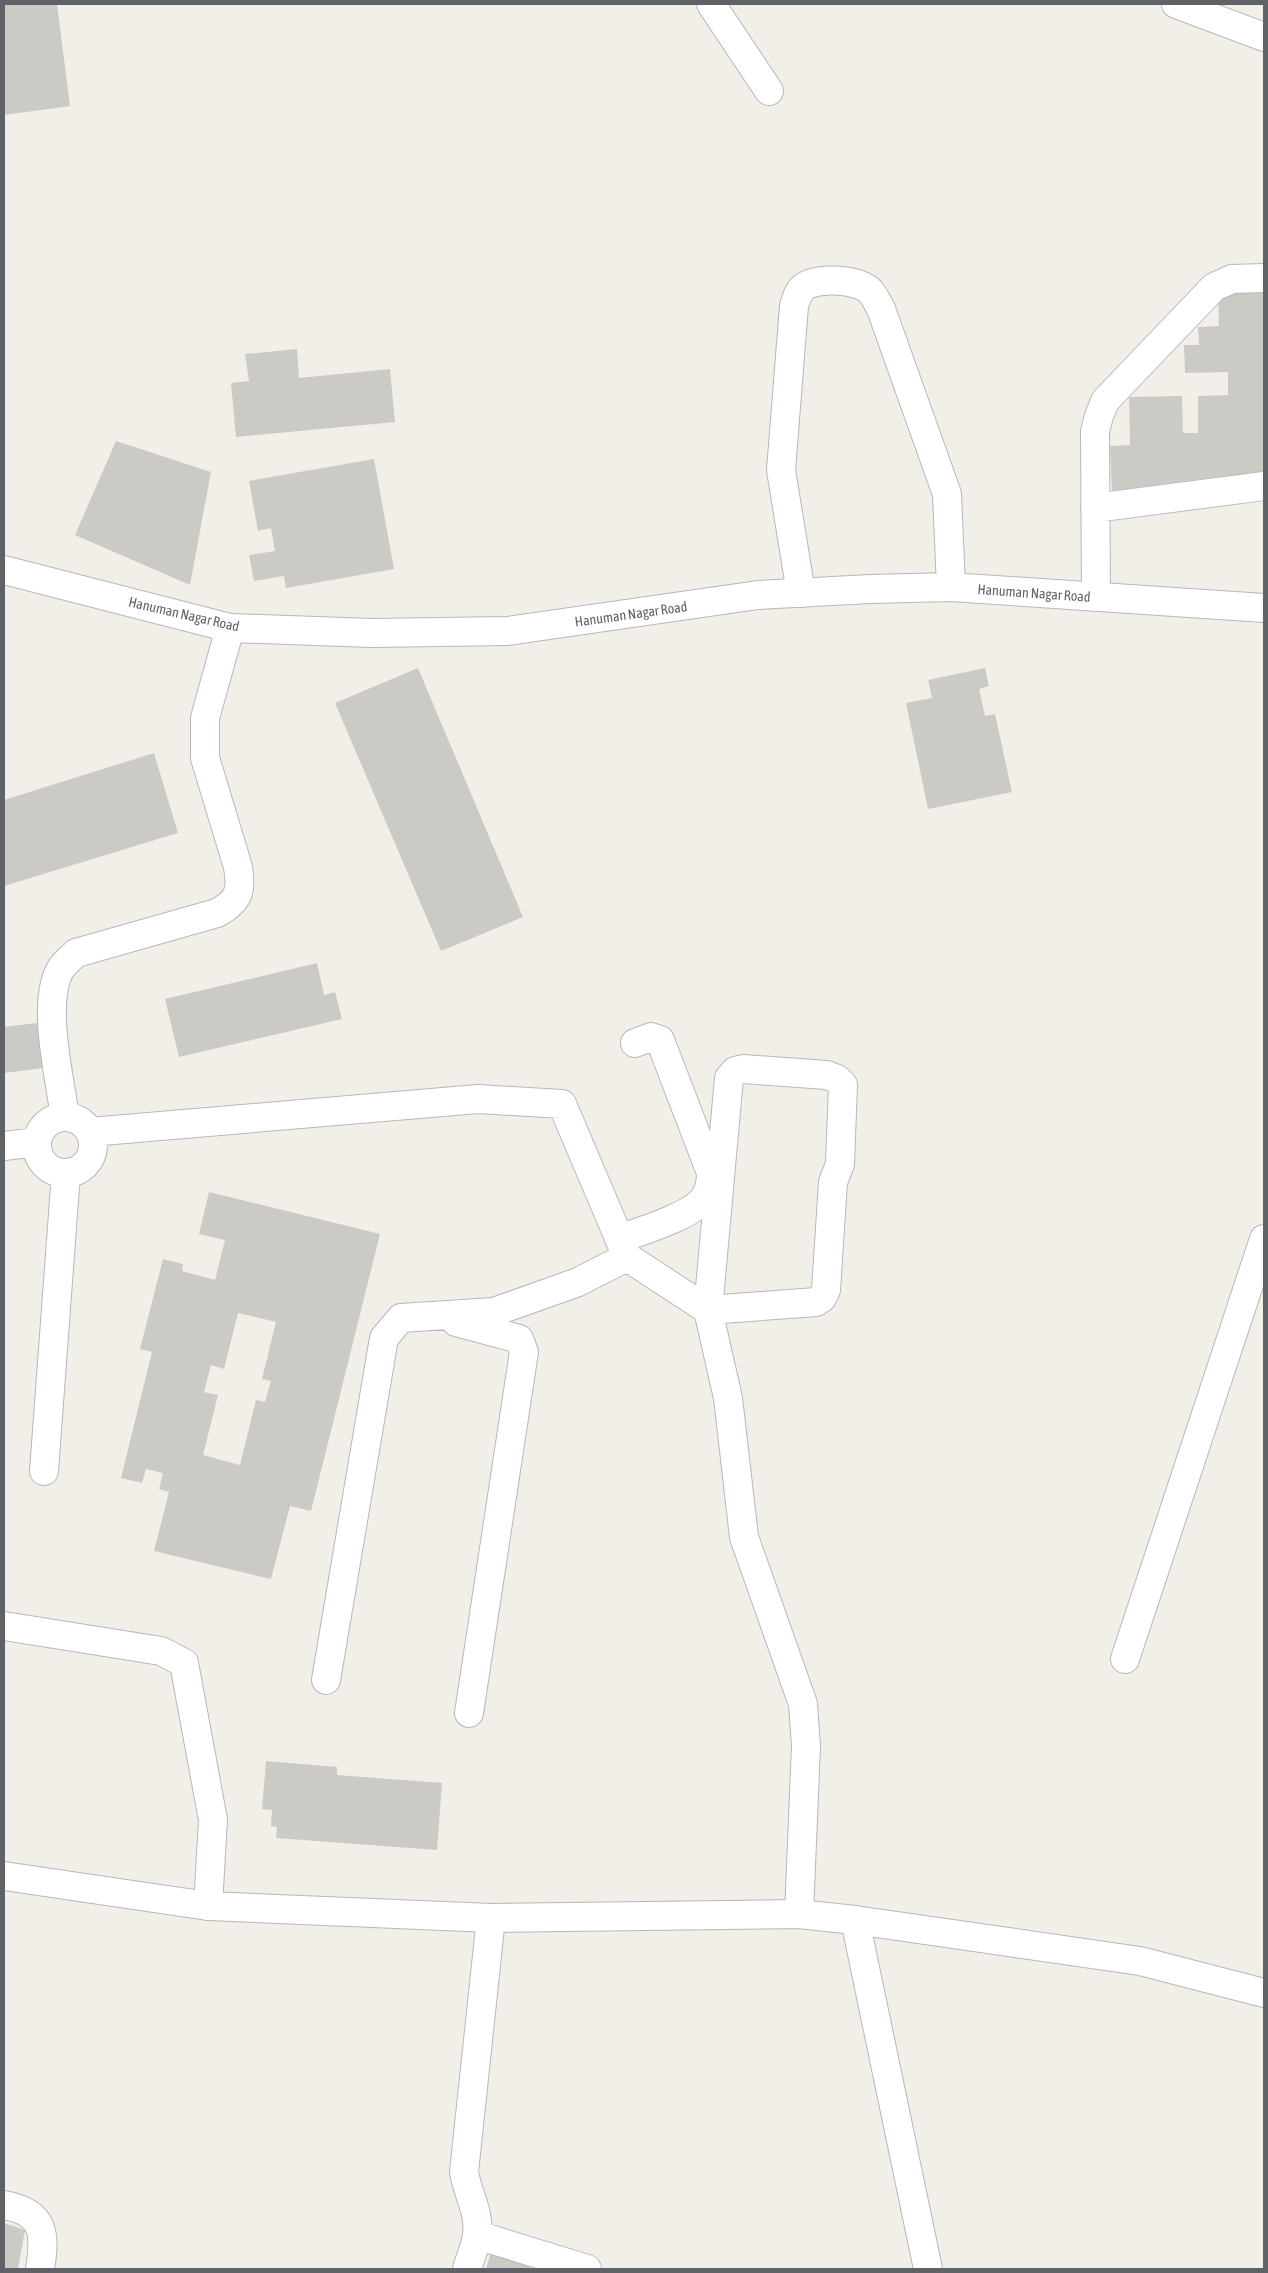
<svg xmlns="http://www.w3.org/2000/svg" width="1268" height="2273" font-family="'Asap Condensed',sans-serif">
<style>
.building{fill:#cccac5;fill-rule:evenodd}
.lines{fill:none;stroke-linecap:round;stroke-linejoin:round}
.minor-casing{stroke:#b5b8bc;stroke-width:30}
.tertiary-casing{stroke:#b5b8bc;stroke-width:30}
.minor{stroke:#fff;stroke-width:28}
.tertiary{stroke:#fff;stroke-width:28}
.labels{text-anchor:middle;stroke-width:4.5;stroke-linejoin:round;paint-order:stroke}
.street-label{font-size:14px;fill:#5f6368;stroke:#fff}
</style>
<rect width="100%" height="100%" fill="#f1efe8"/>
<!-- building -->
<path class="building" d="M4,4H57L70,106L4,115Z
M1264,292V475L1112,491L1110,446L1130,445L1129,397L1182,396L1183,433H1198V396L1228,395V372L1185,373L1184,345H1199L1198,327L1219,326L1218,293Z
M297,349L299,378L390,369L395,422L236,437L231,383L249,381L245,354Z
M116,441L211,472L190,585L75,535Z
M374,459L394,569L286,588L284,576L254,581L249,555L275,551L271,528L258,531L249,481Z
M418,668L523,917L441,951L335,703Z
M985,668L989,686L979,689L985,716L995,714L1012,792L928,809L906,703L932,698L928,680Z
M154,753L178,833L4,886V800Z
M317,963L324,995L335,992L342,1019L179,1057L165,999Z
M37,1023L43,1068L4,1073V1027Z
M209,1192L380,1234L311,1511L290,1506L271,1579L154,1551L169,1492L159,1489L163,1473L146,1469L142,1483L121,1478L152,1352L140,1349L163,1259L183,1264L182,1271L215,1280L225,1240L199,1234ZM238,1313L276,1322L262,1379L271,1381L265,1402L256,1400L240,1465L203,1455L218,1395L204,1392L211,1365L224,1369Z
M266,1761L337,1767V1775L442,1783L437,1850L276,1838L277,1827L271,1826L272,1810L262,1809Z
M4,2223L25,2230L18,2269H4Z
M492,2249L532,2262L529,2269H486Z"/>
<g class="lines">
<defs>
<path id="minor" d="M711,4L769,91
M1176,4L1264,37
M1095,508L1264,486
M801,593L781,470L794,306C796,299 798,291 805,286C820,277 859,279 871,292C875,297 878,304 881,309L947,494L951,587
M1096,597L1095,431L1099,416L1105,401L1214,287L1232,279L1264,278
M37 1145a28 28 0 1 1 56 0a28 28 0 1 1-56 0Z
M65,1117C60,1079 40,998 62,967C66,962 72,957 76,953L217,913C239,901 242,891 238,867L205,758V718L230,628
M90,1132L478,1099L562,1104L627,1257L708,1310L816,1302L822,1298L826,1290L833,1182L840,1164L843,1085L837,1079L827,1075L743,1069L735,1071L729,1078L708,1310L728,1398L744,1537L803,1704L806,1746L799,1914
M4,1146L37,1142
M619,1239C641,1231 685,1218 701,1202C709,1194 711,1184 711,1173L660,1040L651,1037L635,1043
M456,1322L519,1339L524,1352L469,1713
M44,1471L66,1173
M4,1626L161,1651L184,1663L213,1820L208,1906
M1125,1659L1264,1239
M326,1680L384,1338L401,1318L494,1312L578,1282L627,1257
M855,1920L928,2269
M4,2205C44,2212 46,2233 40,2269
M477,2235L587,2269
M467,2269C470,2258 476,2246 477,2234C480,2213 467,2192 464,2172L491,1918"/>
<path id="tertiary" d="M4,570L230,628L371,633L508,631L758,595L870,589L951,587L1264,608
M4,1876L208,1906L491,1918L799,1914L855,1920L1140,1961L1264,1993"/>
</defs>
<!-- minor casing -->
<use href="#minor" class="minor-casing"/>
<!-- tertiary casing -->
<use href="#tertiary" class="tertiary-casing"/>
<!-- minor -->
<use href="#minor" class="minor"/>
<!-- tertiary -->
<use href="#tertiary" class="tertiary"/>
</g>
<g class="labels">
<!-- street labels -->
<g class="street-label">
<text transform="translate(1034 593) rotate(4)" y="5">Hanuman Nagar Road</text>
<text transform="translate(184 614) rotate(13)" y="5">Hanuman Nagar Road</text>
<text transform="translate(631 614) rotate(-8)" y="5">Hanuman Nagar Road</text>
</g>
</g>
<!-- border -->
<rect width="1268" height="2273" fill="none" stroke="#5f6368" stroke-width="10"/>
</svg>
